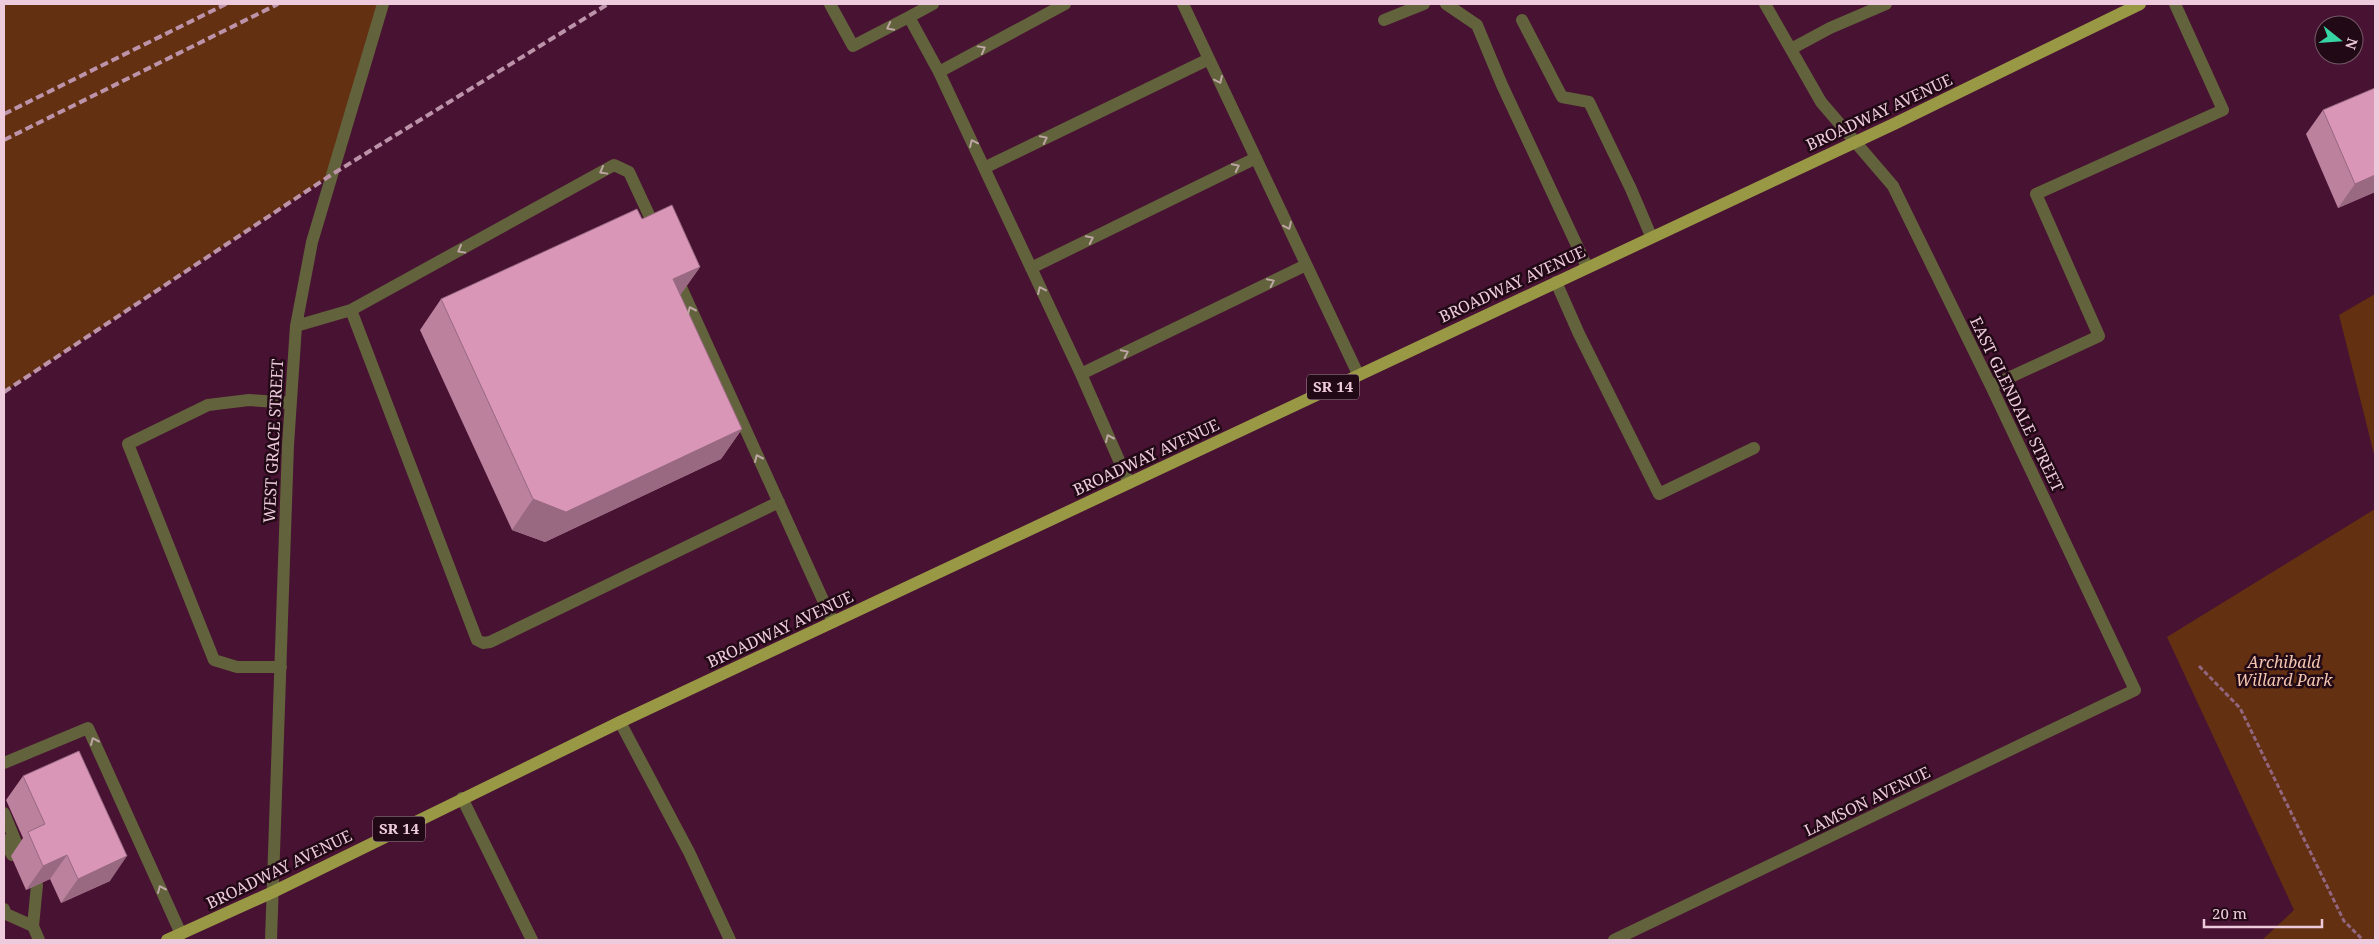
<svg xmlns="http://www.w3.org/2000/svg" width="2379" height="944" font-family="'Noto Serif',serif">
<style>
.green{fill:#633012}
.lines{fill:none;stroke-linecap:round;stroke-linejoin:round}
.path{stroke:#93667f;stroke-width:3;stroke-dasharray:5 2.5;stroke-linecap:butt}
.minor{stroke:#62623c;stroke-width:12}
.major{stroke:#999845;stroke-width:12}
.rail{stroke:#bc93a9;stroke-width:4;stroke-dasharray:8 4;stroke-linecap:butt}
.wall{fill:#bb819d}
.shaded-wall{fill:#986980}
.building{fill:#d996b7;stroke:#986980}
.oneway{stroke:#bda6a4}
.labels{text-anchor:middle;stroke-width:5;stroke-linejoin:round;paint-order:stroke}
.shield{fill:#210916;stroke:#b091a1;stroke-width:1}
.shield-label{font-size:15px;font-weight:bold;fill:#eecbdc}
.street-label{font-size:16px;fill:#eecbdc;stroke:#210916}
.park-label{font-size:16px;font-style:italic;fill:#f4c6af;stroke:#210916}
</style>
<rect width="100%" height="100%" fill="#481232"/>
<!-- green -->
<path class="green" d="M4,4H383L331,175L4,392Z
M2375,294V458L2339,315Z
M2375,509V940H2262L2294,910L2167,637Z"/>
<g class="lines">
<!-- path -->
<path class="path" d="M2199,666L2240,708L2344,921L2363,940"/>
<!-- minor -->
<path class="minor" d="M830,4L853,46L909,17L939,72L1081,374L1129,483
M1183,4L1358,374
M1446,4L1477,25L1502,85L1587,267
M909,17L933,4
M1384,20L1424,4
M1522,20L1562,97L1589,102L1631,189L1651,236
M1791,49L1830,28L1886,4
M939,72L1065,4
M984,168L1209,59
M1031,268L1256,158
M676,276L833,622
M1556,282L1579,334L1659,494L1754,448
M351,310L477,640L483,643L490,642L779,502
M296,326L351,310L614,165L629,172L656,230
M1081,374L1306,265
M1991,386L2099,336L2036,194L2223,110L2175,4
M281,667H237L214,660L128,444L208,405L249,400L290,403
M620,722L689,852L730,940
M4,763L88,728L181,934
M462,798L532,940
M4,813L20,852
M4,840L12,855
M4,909L6,914L33,926L39,940
M33,926L37,885
M271,940L288,445L296,326L312,242L383,4
M1614,940L2135,690L1991,386L1893,186L1821,102L1765,4"/>
<!-- major -->
<path class="major" d="M167,940L273,892L620,722L1896,123L2140,4"/>
<!-- rail -->
<path class="rail" d="M4,114L226,4
M4,140L278,4
M4,392L331,175L608,4"/>
</g>
<!-- wall -->
<path class="wall" d="M2375,88V192L2338,208L2306,134L2323,110Z
M642,219L700,267L680,295L742,429L721,459L545,542L512,530L420,330L441,299Z
M23,776L110,881L61,903L50,879L26,890L11,856L23,838L6,800Z"/>
<!-- shaded-wall -->
<path class="shaded-wall" d="M2375,175V192L2338,208L2355,184Z
M700,267L679,297L673,279Z
M742,429L721,459L545,542L512,530L533,499Z
M67,855L50,879L26,890L43,866Z
M127,856L110,881L61,903L78,879Z"/>
<!-- building -->
<path class="building" d="M2375,88V175L2355,184L2323,110Z
M672,205L700,267L673,279L742,429L566,512L533,499L441,299L637,209L642,219Z
M79,751L127,856L78,879L67,855L43,866L28,832L45,824L23,776Z"/>
<!-- one-way arrows -->
<defs><path id="oneway-chevron" d="M-2-3.5L2.5 0L-2 3.5" fill="none" stroke-width="1.6" stroke-linecap="round" stroke-linejoin="round" transform="scale(1.25)"/></defs>
<g class="oneway">
<use href="#oneway-chevron" transform="translate(890 27) rotate(153)"/>
<use href="#oneway-chevron" transform="translate(982 49) rotate(-29)"/>
<use href="#oneway-chevron" transform="translate(1219 80) rotate(65)"/>
<use href="#oneway-chevron" transform="translate(1044 139) rotate(-26)"/>
<use href="#oneway-chevron" transform="translate(973 143) rotate(-115)"/>
<use href="#oneway-chevron" transform="translate(1236 167) rotate(-26)"/>
<use href="#oneway-chevron" transform="translate(603 171) rotate(151)"/>
<use href="#oneway-chevron" transform="translate(1288 226) rotate(65)"/>
<use href="#oneway-chevron" transform="translate(1090 239) rotate(-26)"/>
<use href="#oneway-chevron" transform="translate(461 250) rotate(151)"/>
<use href="#oneway-chevron" transform="translate(1271 282) rotate(-26)"/>
<use href="#oneway-chevron" transform="translate(1041 290) rotate(-115)"/>
<use href="#oneway-chevron" transform="translate(691 310) rotate(-114)"/>
<use href="#oneway-chevron" transform="translate(1125 353) rotate(-26)"/>
<use href="#oneway-chevron" transform="translate(1109 438) rotate(-114)"/>
<use href="#oneway-chevron" transform="translate(758 458) rotate(-114)"/>
<use href="#oneway-chevron" transform="translate(94 741) rotate(-114)"/>
<use href="#oneway-chevron" transform="translate(161 889) rotate(-114)"/>
</g>
<g class="labels">
<!-- shield labels -->
<g class="shield">
<rect x="1307" y="374.5" width="52" height="25" rx="4"/>
<rect x="373" y="816.5" width="52" height="25" rx="4"/>
</g>
<g class="shield-label">
<text x="1333" y="392">SR 14</text>
<text x="399" y="834">SR 14</text>
</g>
<!-- street labels -->
<g class="street-label">
<text transform="translate(1879 112) rotate(-25)" y="6">BROADWAY AVENUE</text>
<text transform="translate(1512 284) rotate(-25)" y="6">BROADWAY AVENUE</text>
<text transform="translate(2017 404) rotate(64)" y="6">EAST GLENDALE STREET</text>
<text transform="translate(273 441) rotate(-87)" y="6">WEST GRACE STREET</text>
<text transform="translate(1146 457) rotate(-25)" y="6">BROADWAY AVENUE</text>
<text transform="translate(780 629) rotate(-25)" y="6">BROADWAY AVENUE</text>
<text transform="translate(1867 801) rotate(-26)" y="6">LAMSON AVENUE</text>
<text transform="translate(279 869) rotate(-26)" y="6">BROADWAY AVENUE</text>
</g>
<!-- park labels -->
<g class="park-label">
<text x="2284" y="668">Archibald<tspan x="2284" dy="18">Willard Park</tspan></text>
</g>
</g>
<!-- border -->
<rect width="2379" height="944" fill="none" stroke="#eecbdc" stroke-width="10"/>
<!-- north arrow -->
<g transform="translate(2339 40) rotate(107)"><circle r="24" fill="#210916" stroke="#735765"/>
<path d="M0-4L9 19L0 12L-9 19Z" fill="#37d4a6"/>
<text y="-8" font-size="14" font-weight="bold" text-anchor="middle" fill="#eecbdc">N</text>
</g>
<!-- scale -->
<path d="M2204 919v8h118v-8" fill="none" stroke="#eecbdc" stroke-width="2.5"/>
<text x="2212" y="919" font-size="15" fill="#eecbdc" stroke="#210916" stroke-width="4" paint-order="stroke">20 m</text>
</svg>
